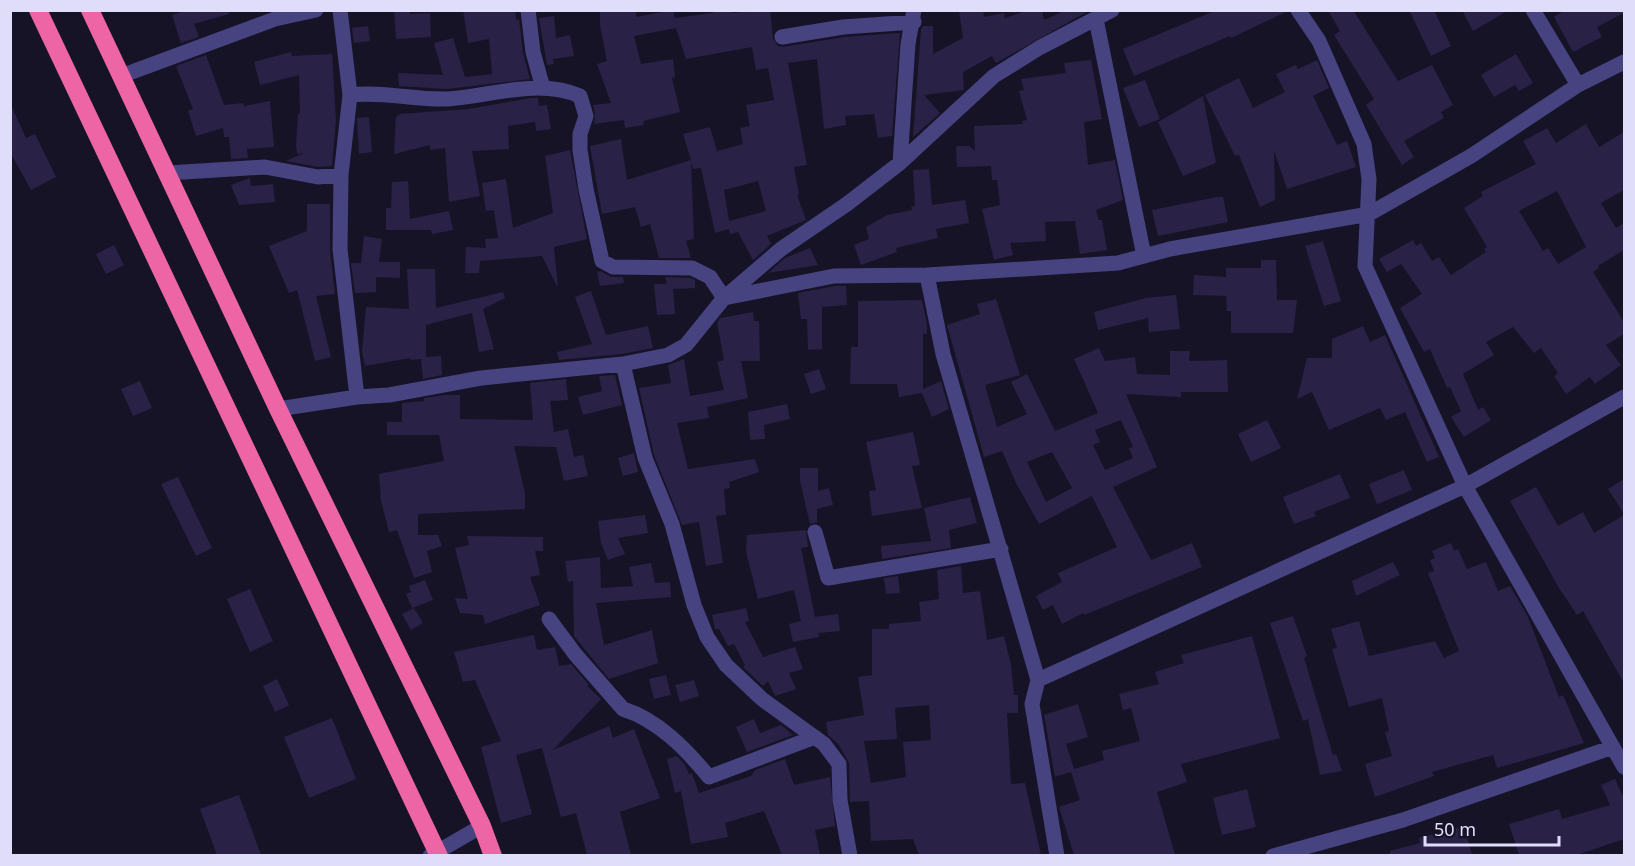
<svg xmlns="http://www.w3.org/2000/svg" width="1635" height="866" font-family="'Noto Sans',sans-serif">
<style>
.building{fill:#292146;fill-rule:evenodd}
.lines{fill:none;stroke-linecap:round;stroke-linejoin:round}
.minor{stroke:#464380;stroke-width:15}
.highway{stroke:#ed65a5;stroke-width:18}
</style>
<rect width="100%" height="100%" fill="#171327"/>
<!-- building -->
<path class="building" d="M187,10H228L229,14L194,24L199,37L181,43L172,15Z
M394,10H410V14L430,13L431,37L396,39Z
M463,10H515L516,20L519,19L523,53L530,79L447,89L399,86L398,73L443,75L434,43L453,38L465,77L492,74L489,39L468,43Z
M600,10H636V17L673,10L675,18L713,13L712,10H732V13L770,10L773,39L778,46L783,47L844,37L900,33L892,136L878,138L874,114L845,116L846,125L824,129L817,59L788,63L807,165L794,167L799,195H797L806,220L767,236L771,244L753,260L738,232L730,234L729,229L715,233L701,168L693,169L691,161L694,239L686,241L691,258H659L650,224L641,227L635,207L602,214L590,146L621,139L627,180L691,160L683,134L710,127L717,151L743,144L740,128L750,126L746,105L774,100L768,68L756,70L752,47L686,59L676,28L634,36L641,64L673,59L675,77L672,78L680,112L643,121L644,125L625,128L624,120L594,124L595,114L593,105L611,103L597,64L607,61L600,25ZM758,181L766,211L729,221L724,190Z
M959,10H983L984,17L1004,13L1005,18L1029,10H1042L1044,20L1066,10H1090L996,63L992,56L963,72L964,90L924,95L940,113L913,137L921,29L923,26H933V54L963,38Z
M1217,10L1288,11L1231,38L1230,36L1134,76L1123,49Z
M1328,10H1353L1398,81L1432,65L1453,105L1441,112L1444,118L1404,141L1414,157L1402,165L1366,105L1374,99L1334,35L1340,31Z
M1409,10H1434L1451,46L1431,56Z
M1462,10H1509L1473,31Z
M1565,10H1624V13L1597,27L1602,37L1573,52L1554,17Z
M554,16L556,38L570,35L574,56L553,59L554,64L547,65L539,18Z
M368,26L370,41L354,43L352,28Z
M291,52L292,56L332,54L336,120L332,166L318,167L286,161L304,153L297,154L296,145L298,114H300L299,75L260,85L254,62Z
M1516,54L1533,83L1519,91L1515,85L1494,97L1481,75Z
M206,55L224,105L243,103L244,106L270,101L274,147L247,149L248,158L231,159L229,137H224L223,128L196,136L188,111L193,109L176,66Z
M1091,60L1102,119L1084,122L1088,165L1115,160L1123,200L1096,210L1099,220H1102L1107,250L1080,254L1075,221L1045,222L1046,241L1010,243L1013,255L994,260L982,209L1000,205L997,180H992L991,166L957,167L956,146H969L975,151L974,126L1023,124L1022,121L1027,120L1019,91L1024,90L1021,79L1066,73L1064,63Z
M1317,60L1329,88L1313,96L1337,145L1347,141L1356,167L1287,189L1274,151L1275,200L1260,207L1239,155L1235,156L1205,95L1239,78L1253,108L1285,92L1276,74L1296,65L1298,69Z
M1145,80L1160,119L1139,127L1123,88Z
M1203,96L1216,163L1183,176L1158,122Z
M531,98H538L539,106L547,105L551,129L536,131L535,122L508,126L509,149L472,151L480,196L449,202L445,148L430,150V145L394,154L396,117L400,114L468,109Z
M10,103L26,138L35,134L56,177L31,190L10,152Z
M369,117L372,152L359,154L357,118Z
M1586,124L1599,147L1624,132V190L1601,203L1616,228L1624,223V250L1598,266L1599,268L1593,272L1624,322V334L1606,345L1621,365L1595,384L1590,377L1566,394L1554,376L1558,373L1541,348L1534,353L1513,327L1486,342L1494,355L1463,374L1478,410L1483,407L1491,420L1464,437L1451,417L1461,411L1450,387L1447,388L1430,349L1424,352L1400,308L1422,294L1401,264L1387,272L1379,259L1413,240L1416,246L1421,243L1432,261L1439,257L1451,275L1486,252L1484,249L1487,247L1464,208L1483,196L1481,192L1536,164L1523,141L1547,128L1556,143ZM1557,191L1586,247L1558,264L1548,248L1543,251L1519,211Z
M570,150L587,239L554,247L558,288L542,256L480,261L479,273H465L466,247L486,248L485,239L498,238L494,210L486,211L482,183L506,179L513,228L553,213L545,156Z
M929,169L932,205L965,200L969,223L936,229L938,238L896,248L897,252L861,265L854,245L869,239L866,227L887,215L912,210L911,207L915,206L913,170Z
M250,178L251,186L273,184L275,202L239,205L231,185Z
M408,181L410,219L449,211L453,230L432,234L431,230H386V208H391L392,182Z
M1217,197H1223L1228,222L1158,236L1152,210Z
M307,204H330V250L335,294L316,296L331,357L315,361L297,290L289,293L269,246L307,231Z
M364,236L382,239L379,262H400V278L376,277V292L355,293L351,263H361Z
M1323,241L1341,301L1324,306L1305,246Z
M114,245L124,265L106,274L96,254Z
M810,248L818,265L768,273L785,258Z
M1261,260H1276L1277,300H1297L1293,333H1231V311H1227L1226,296L1193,295L1194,275L1226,277V268H1261Z
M407,269H435L436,308L503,292L505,298L483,309L494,349L479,352L472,313L426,325V357L441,356L442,375L423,379L421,359L410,360V358L365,366L362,352L366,307L409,309Z
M600,271L612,277H623L624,283L600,286L597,272Z
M665,277L690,278L695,280V288L673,289L675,314L657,315L654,284H667Z
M835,286H846L847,305L822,307V349L808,350L807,319H801L798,293Z
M591,291L606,335L648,326L653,348L622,354L559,360L557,352L592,344L575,297Z
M1176,295L1180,329L1149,332L1148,318L1098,330L1094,312L1146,298Z
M996,299L1020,375L985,385L997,427L1027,414L1011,382L1027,374L1055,431L1098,413L1074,359L1099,348L1105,361L1135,357L1137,374L1170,375V351H1190L1189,361L1227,360L1228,392H1181V397L1126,394L1157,467L1113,487L1151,560L1192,543L1202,567L1084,615L1083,613L1062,624L1053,605L1043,610L1036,596L1062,582L1058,573L1117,547L1092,496L1039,524L1016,483L1002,451L984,457L947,325L980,314L977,304ZM1121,420L1133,447L1129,448L1133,458L1105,470L1093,445L1100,442L1095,430ZM1052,452L1072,488L1046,502L1027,462Z
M922,300L927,324V334H923V389L941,381L949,409L932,417L922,393L899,397L897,384H850L851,347H858V301Z
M753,312L754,321H759L760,361H741L748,398L707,407L709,418L677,423L688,469L755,459L759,472L729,482L730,488L724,489L726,515L716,516L723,563L706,566L699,522L682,525L654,455L639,388L671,383L668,365L684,359L690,396L724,390L717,362L724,360L717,323L720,318Z
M1363,326L1370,342L1385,335L1439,457L1427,462L1405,412L1386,420L1380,408L1329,430L1312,392L1297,399L1307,358H1332V339Z
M819,369L826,389L811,394L804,374Z
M615,375L622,405L583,415L578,397L602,391L599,376Z
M566,379L568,400L550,401L554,432L568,429L574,457L583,455L588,476L564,481L556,447L514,446L525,493V509L418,514V535H438L442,546L427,551L432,572L414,578L397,530L389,532L381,501L379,474L444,461L439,435H387V422H402V403L424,401V398L445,395H460V419L533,420L530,383Z
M140,381L152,408L133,416L121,389Z
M787,404L790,419L764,425L765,439L750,440L748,412Z
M1267,420L1281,448L1251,462L1238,434Z
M913,432L920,465L912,466L922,508L872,516L869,491L876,490L866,442Z
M634,453L638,472L623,476L618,458Z
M800,468H818V491L829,488L833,505L817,509V522L810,524L800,481Z
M1404,470L1412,490L1377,504L1369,484Z
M1340,474L1350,498L1314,512L1316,516L1294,524L1283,497Z
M178,477L212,548L196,556L161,484Z
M1624,479V514L1608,489Z
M1536,487L1558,526L1583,512L1594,533L1624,515V683L1583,611L1577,615L1559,588L1510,501Z
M970,497L977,523L949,530L951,548L882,559L881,546L931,541L924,508Z
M645,515L648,533L618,538L625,554L608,560L601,543L598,521Z
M806,530L808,547L801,548L815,617L838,614L840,631L818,633L819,637L793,642L789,624L801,621L794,590L758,599L746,552L747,535Z
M467,536L543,537V551H535L540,575L530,577L540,605L485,624L483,615L460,613L455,598L468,599L455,548L469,545Z
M1451,543L1454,551L1458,549L1467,569L1486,562L1498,591L1510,586L1527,615L1559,697L1563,695L1584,743L1497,768L1493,755L1432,772L1434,776L1375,797L1365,764L1392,756L1385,732L1389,731L1382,698L1349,707L1332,649L1337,648L1331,629L1359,621L1369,656L1435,641L1444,658L1459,651L1428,573L1434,571L1430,560L1435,558L1432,551Z
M600,557L601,588L633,586L629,567L651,563L655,583L670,582L671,597L596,603L604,645L652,630L658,663L609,679L574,636L573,581L568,582L565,561Z
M1393,562L1400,575L1356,596L1352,581Z
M961,566L963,593L980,591L987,640L1004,636L1011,665L1014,695H1018V713H1007L1011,784L1025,783L1041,855H919L913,839L871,841L869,801L850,802L849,763L839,745L828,735L826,722L864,715L858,677L872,675V629H889V624L921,621L919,602L939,599L937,570ZM929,705L931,740L903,742L906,777L871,783L864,741L897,739L895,708Z
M898,576L900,593L886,594L884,578Z
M425,580L433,600L412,608L406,594L411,592L409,586Z
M250,589L273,641L250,652L227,599Z
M414,608L423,623L411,630L402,614Z
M746,608L749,621L745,622L763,657L795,647L803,669L789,673L796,689L775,696L768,681L763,686L743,667L745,665L734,644L728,646L719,629H715L712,615Z
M1293,616L1307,656L1304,658L1333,755L1336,754L1342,771L1320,775L1308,719L1303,721L1270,623Z
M534,635L537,650L555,647L559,666L571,664L589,685L587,686L601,699L553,750L609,726L613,738L634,729L660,798L620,812L631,855H587L576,813L561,817L542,748L516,755L532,814L501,823L481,747L501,741L475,680L463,682L454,652Z
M1252,636L1280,738L1181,764L1187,782L1157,792L1175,855H1074L1059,807L1080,800L1071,772L1055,777L1044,715L1078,704L1088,737L1066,744L1074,769L1104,760L1102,751L1140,741L1131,708L1123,710L1119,694L1159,684L1155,672L1184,663L1181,655Z
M666,675L671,695L654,699L649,679Z
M277,679L289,705L275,712L263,686Z
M694,680L699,696L680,702L675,685Z
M332,718L356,779L309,798L284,737Z
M754,719L760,733L781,725L793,735L747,752L736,727Z
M677,756L685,765L689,774L692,773L699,793L751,776L755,770L785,759L794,785L830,777L835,826L815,830L820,855H782L764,811L725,823L728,837L691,844L681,791L675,793L667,759Z
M1615,779L1624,799V839L1577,855H1519L1509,824L1559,809L1562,819L1610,805L1601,785Z
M1247,789L1256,827L1222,835L1213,798Z
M239,795L261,855H217L200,809Z
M1464,826L1472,855H1390V851L1420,843L1419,838Z"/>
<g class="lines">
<!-- minor -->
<path class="minor" d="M340,10L350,95L341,175L340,249L357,397
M528,10L533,52L543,88
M1298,10L1319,41L1364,144L1369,179L1365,266L1465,486L1624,767
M1533,10L1578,85
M1096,19L1144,256
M782,37L843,27L914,22
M121,76L275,19L316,10
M350,95C382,91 414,100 447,99C491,96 537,78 580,96L586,116L580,134V150L586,189L602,261L613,267L692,268L710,277L724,298L781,249L847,204L900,163L994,76L1039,48L1112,10
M900,163L908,44L914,10
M168,173L265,167L318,177L341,175
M927,275L1118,263L1170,249L1369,214L1471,156L1578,85L1624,62
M623,364L645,458L672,524L694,605L707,637L726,665L762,699L824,744L839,764L840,800L850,856
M278,409L357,397L389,395L481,378L623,364L668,355L686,345L724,298L834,276L927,275L943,354L1038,680L1032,704L1057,856
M815,532L828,578L1001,549
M549,619L575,654L623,709C658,720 686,749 709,777L815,737
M1038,680L1465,486L1624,397
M430,856L482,826
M1273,856L1403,820L1613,747"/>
<!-- highway -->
<path class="highway" d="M38,10L439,856
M90,10L278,409L482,826L493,856"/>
</g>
<!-- border -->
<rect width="1635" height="866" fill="none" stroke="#e0ddfb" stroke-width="24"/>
<!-- scale -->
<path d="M1425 836v9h134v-9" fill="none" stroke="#e0ddfb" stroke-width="3"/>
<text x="1434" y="836" font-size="18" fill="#e0ddfb" stroke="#171327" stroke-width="4.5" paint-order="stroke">50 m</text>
</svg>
